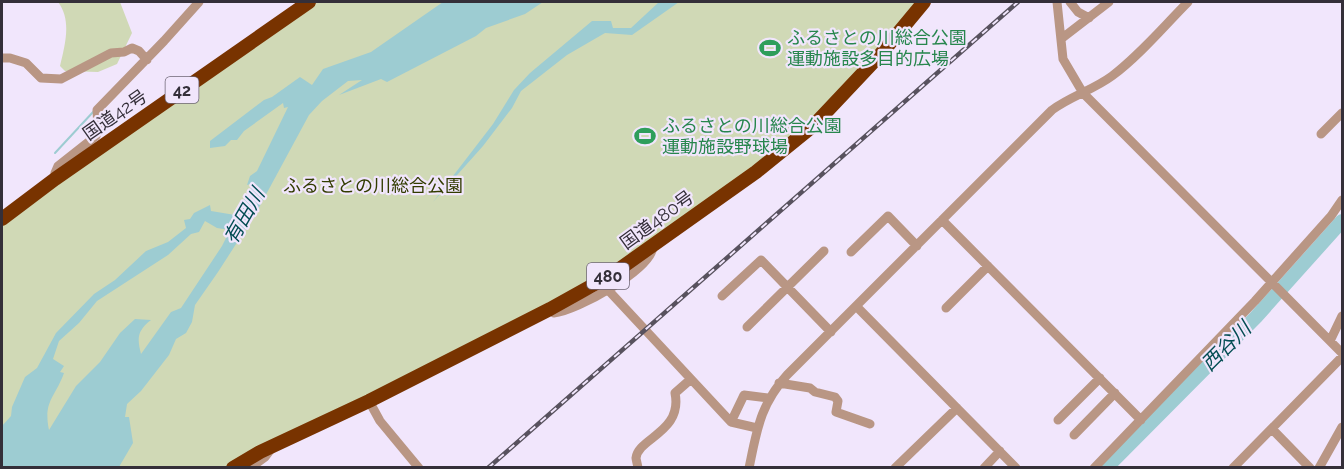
<svg xmlns="http://www.w3.org/2000/svg" width="1344" height="469" font-family="Raleway,'Noto Sans JP',sans-serif">
<style>
.green{fill:#d0d9b6}
.water{fill:#9dccd2;fill-rule:evenodd}
.lines{fill:none;stroke-linecap:round;stroke-linejoin:round}
.stream{stroke:#9dccd2;stroke-width:2}
.river{stroke:#9dccd2;stroke-width:14}
.minor{stroke:#b99684;stroke-width:9}
.highway{stroke:#783300;stroke-width:14}
.rail-casing{stroke:#58525e;stroke-width:4.5}
.rail{stroke:#f1e6fc;stroke-width:2;stroke-dasharray:7;stroke-linecap:butt}
.labels{text-anchor:middle;stroke-width:4.5;stroke-linejoin:round;paint-order:stroke}
.shield{fill:#f1e6fc;stroke:#6d6674;stroke-width:1.5}
.shield-label{font-size:16px;font-weight:bold;fill:#342f39}
.leisure-label{font-size:18px;fill:#27864d;stroke:#f1e6fc;text-anchor:start}
.street-label{font-size:18px;fill:#342f39;stroke:#f1e6fc}
.park-label{font-size:18px;fill:#323c00;stroke:#f1e6fc}
.water-label{font-size:20px;font-style:italic;fill:#034d53;stroke:#f1e6fc}
</style>
<rect width="100%" height="100%" fill="#f1e6fc"/>
<!-- green -->
<path class="green" d="M58,2H120L132,33L117,64L98,72L65,71L60,66C65,45 72,20 58,2Z
M316,2H920L898,28L796,136L599,278L227,467H39L2,433V225L219,68Z"/>
<!-- water -->
<path class="water" d="M443,2H543L525,14L486,28L476,36L387,82L381,79L339,95L362,80L348,81L322,101L309,115L256,213L218,272L195,305L192,322L186,333L176,339L169,355L141,391L127,404L125,417H129L133,443L119,467H2V426L11,416L12,407L25,377L37,368L56,333L94,294L115,280L146,251L168,242L186,228L184,220L190,219L194,213L210,205L211,211L235,215L254,183L247,185L250,176L257,171L288,107L284,108L283,103L244,131L237,140H231L225,146L210,148V141L264,100L272,97L300,77L312,85L323,69L371,52ZM205,221L217,228L230,230L222,246L181,308L171,312L141,354C137,338 137,331 151,320L135,319L120,333L100,362L76,386L49,430C43,401 55,398 64,373L60,372L64,366L53,359L59,341L79,323L97,301L168,255L191,234L199,232Z
M659,2H679L632,35L605,33L567,55L521,91L512,108L483,146L433,202L493,124L514,90L530,73L592,21H611L613,28H631Z"/>
<g class="lines">
<!-- stream -->
<path class="stream" d="M55,153L94,111"/>
<!-- river -->
<path class="river" d="M1106,468L1256,317L1342,221"/>
<!-- minor -->
<path class="minor" d="M1057,2L1063,59L1083,93L1342,353
M1070,2L1078,12L1089,18
M1061,39L1109,2
M2,58H10L26,63L41,78L61,79L111,53L124,52L132,48L139,51L147,60
M1321,134L1342,113
M55,179V173L58,166L96,136L98,129L97,110L164,41L199,2
M942,220L1141,420
M851,252L888,216L917,246
M609,291L731,422L757,428
M722,296L761,260L831,332
M856,306L1016,468
M946,308L988,266
M550,309L554,313C576,311 653,269 653,246
M747,327L824,251
M1330,341L1342,316
M779,383L810,388L815,392L835,397L838,401L836,412L870,424
M369,401L380,421L419,468
M1058,420L1100,378
M731,422L744,395L768,398
M1272,429L1310,468
M1074,435L1115,393
M250,468L265,457L271,449
M638,468C638,467 636,459 636,458C638,438 683,432 675,393L691,379
M749,468C757,430 760,405 787,375L1052,110C1071,96 1093,90 1112,76C1140,55 1164,26 1188,2
M895,468L957,408
M984,468L1000,451
M1094,468L1255,301L1331,216L1342,200
M1233,468L1342,357
M1319,468L1342,427"/>
<!-- highway -->
<path class="highway" d="M2,219L55,179L309,2
M233,468L260,452L369,401L550,309L611,275L756,172L814,125L880,55L924,2"/>
<defs>
<path id="rail" d="M488,468L1018,2"/>
</defs>
<!-- rail casing -->
<use href="#rail" class="rail-casing"/>
<!-- rail -->
<use href="#rail" class="rail"/>
</g>
<!-- icons -->
<defs>
<symbol id="stadium-bare" viewBox="-9 -9 18 18"><path d="M0-5a6.5 5 0 1 0 0 10a6.5 5 0 1 0 0-10ZM-3.5-1.8h7v3.6h-7Z" fill="#2e9e5b" stroke="#f1e6fc" stroke-width="2.5" paint-order="stroke"/></symbol>
</defs>
<g fill-rule="evenodd">
<use href="#stadium-bare" x="755" y="33" width="30" height="30"/>
<use href="#stadium-bare" x="630" y="121" width="30" height="30"/>
</g>
<g class="labels">
<!-- shield labels -->
<g class="shield">
<rect x="165.5" y="77" width="33" height="26" rx="4.5"/>
<rect x="587" y="263" width="42" height="26" rx="4.5"/>
</g>
<g class="shield-label">
<text x="182" y="96">42</text>
<text x="608" y="282">480</text>
</g>
<!-- leisure labels -->
<g class="leisure-label">
<text x="787" y="44">ふるさとの川総合公園<tspan x="787" dy="21">運動施設多目的広場</tspan></text>
<text x="662" y="132">ふるさとの川総合公園<tspan x="662" dy="21">運動施設野球場</tspan></text>
</g>
<!-- street labels -->
<g class="street-label">
<text transform="translate(115 115) rotate(-35)" y="6">国道42号</text>
<text transform="translate(657 220) rotate(-36)" y="6">国道480号</text>
</g>
<!-- park labels -->
<g class="park-label">
<text x="373" y="192">ふるさとの川総合公園</text>
</g>
<!-- water labels -->
<g class="water-label">
<text transform="translate(244 216) rotate(-60)" y="7">有田川</text>
<text transform="translate(1226 346) rotate(-45)" y="7">西谷川</text>
</g>
</g>
<!-- border -->
<rect width="1344" height="469" fill="none" stroke="#342f39" stroke-width="6"/>
</svg>
